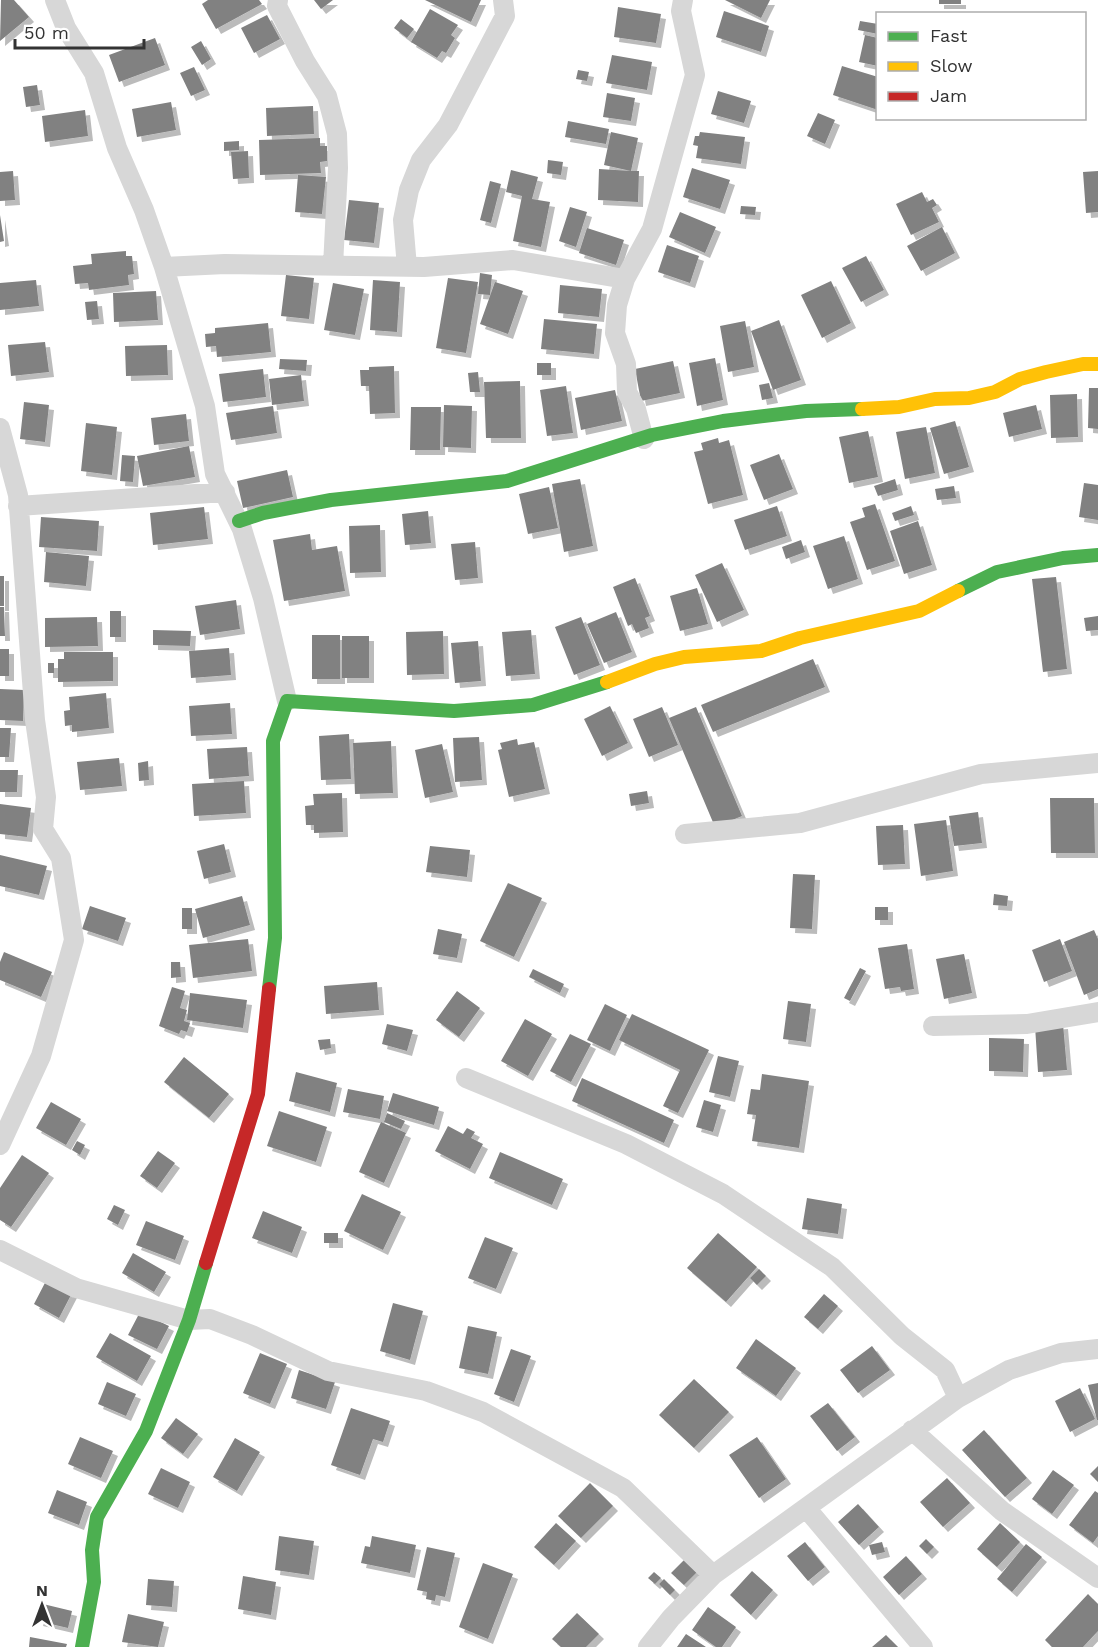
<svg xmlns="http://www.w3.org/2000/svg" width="1098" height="1647" font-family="'Work Sans',sans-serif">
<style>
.building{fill:#818181;filter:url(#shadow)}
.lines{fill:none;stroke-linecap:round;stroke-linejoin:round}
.street{stroke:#d7d7d7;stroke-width:20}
.fast{stroke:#4caf50;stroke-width:14}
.slow{stroke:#ffc107;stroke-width:14}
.jam{stroke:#c62828;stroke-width:14}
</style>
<defs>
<filter id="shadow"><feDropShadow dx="5" dy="5" stdDeviation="0" flood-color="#0004"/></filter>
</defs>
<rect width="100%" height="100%" fill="#fff"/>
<!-- building -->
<path class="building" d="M1,0H14L29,17L0,41Z
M208,0H259L262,4L216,29L202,4Z
M314,0H333L321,9Z
M425,0H481L471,22Z
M725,0H770L761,18Z
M939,0H961V4H939Z
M618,7L661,14L656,43L614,37Z
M430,9L458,25L451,35L455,38L446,53L442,51L437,58L411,42Z
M724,11L769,26L761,52L716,37Z
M267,15L280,39L254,53L241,28Z
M401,19L414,29L407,38L394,28Z
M860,21L878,24V34L858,30Z
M865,35L878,38V66L859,62Z
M155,38L165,65L119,82L109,55Z
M201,41L211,59L202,65L191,47Z
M612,55L652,62L647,90L606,83Z
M842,66L878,77V110L833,95Z
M194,67L205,90L191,96L180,73Z
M578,70L589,72L587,81L576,79Z
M37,85L40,105L26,107L23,87Z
M718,91L751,101L744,123L711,114Z
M607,93L635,98L631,121L603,117Z
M171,102L176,130L137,137L132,109Z
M313,106L314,134L267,136L266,108Z
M85,110L88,136L45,142L42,116Z
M818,113L835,120L825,144L807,136Z
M568,121L609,129L606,144L565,137Z
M611,132L638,138L631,171H639L638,202L598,200L599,169L631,171L604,165Z
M700,132L745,137L741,164L696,158L698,146L693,145L695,136H699Z
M320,138V146H327V161L320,162L321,173L260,175L259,140Z
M239,141V150L224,151V142Z
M248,151L249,178L233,179L231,152Z
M548,160L563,162L561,175L547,173Z
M692,168L730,180L720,209L683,197Z
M511,170L538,177L532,199L550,202L541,247L513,241L522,196L506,192Z
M13,171L15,200L0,201V172Z
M1098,171V212L1086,213L1083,172Z
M298,175L326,177L322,214L295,212Z
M490,181L501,184L491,223L480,220Z
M922,192L927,202L933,199L937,205L932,208L939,222L911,235L896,204Z
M349,200L379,203L374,243L344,240Z
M741,206L756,207L755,215L740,214Z
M570,207L587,212L576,247L559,241Z
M680,212L716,227L705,253L669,237Z
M0,215L4,241L0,242Z
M942,227L955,253L921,271L907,246Z
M587,228L624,240L616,265L579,253Z
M667,245L699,256L690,283L658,272Z
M126,251V256H132L134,274L128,275L129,285L89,290L88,283L75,284L73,266L92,264L91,254Z
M866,256L884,290L861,302L842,268Z
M480,273L492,275L490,295L478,294Z
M286,275L314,278L309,319L281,316Z
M448,278L478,282L466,353L436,348Z
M36,280L39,306L0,310V283Z
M373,280L400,282L397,332L370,330Z
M831,281L851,323L822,338L801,295Z
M495,282L523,291L508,334L480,324Z
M333,283L364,289L355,335L324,330Z
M560,285L602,289L599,317L558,313Z
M156,291L158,320L114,322L113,293Z
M97,301L99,319L87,320L85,302Z
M544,319L597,324L594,354L541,349Z
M779,320L801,380L773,390L751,331Z
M745,321L754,367L728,372L720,326Z
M268,323L271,352L217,357L216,346L206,347L205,334L215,333V328Z
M45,342L49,372L11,376L8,345Z
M167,345L168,375L126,376L125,346Z
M715,358L723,400L697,406L689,363Z
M280,359L307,360L306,371L279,369Z
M673,361L680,393L641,401L635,369Z
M537,363H551V375H537Z
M394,366L395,413L370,414L369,386H361L360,370H369V367Z
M263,369L266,397L223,402L219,374Z
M478,372L480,392H470L468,373Z
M301,375L304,401L272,405L269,379Z
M520,381L521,438H486L484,382Z
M769,383L773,398L762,400L759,385Z
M566,386L573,433L547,436L540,390Z
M1089,388H1098V429L1088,428Z
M615,390L622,421L581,430L575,398Z
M1077,394L1078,437L1051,438L1050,395Z
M24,402L49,405L45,442L20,439Z
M444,405L472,406L471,448L443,447Z
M1036,405L1042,429L1009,437L1003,413Z
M273,406L277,433L231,440L226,413Z
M411,407H441L440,450H410Z
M186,414L189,441L154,445L151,418Z
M955,421L969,467L944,474L930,428Z
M86,423L117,427L112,475L81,471Z
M926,427L935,473L905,479L896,432Z
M868,431L878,477L849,483L839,437Z
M718,438L719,443L729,440L743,495L708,504L694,452L703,450L701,443Z
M189,446L195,477L143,486L137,456Z
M779,454L793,489L764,500L750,465Z
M122,455L135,456L133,482L120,481Z
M287,470L293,497L243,508L237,481Z
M580,479L593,546L564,552L552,484Z
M895,479L898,490L878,496L874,486Z
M1084,483L1098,485V520L1079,517Z
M954,486L956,498L937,500L935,489Z
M549,487L558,528L528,534L519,494Z
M875,504L895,561L867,570L850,522L865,517L862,508Z
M777,506L787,536L745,550L734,520Z
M911,506L914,515L895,521L892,513Z
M204,507L208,539L153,545L150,513Z
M428,511L431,543L405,545L402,514Z
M41,517L99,521L97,551L39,547Z
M918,521L932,565L904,574L890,531Z
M380,525L381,572L350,573L349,526Z
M310,534L312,550L337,546L345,591L284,601L273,540Z
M844,536L858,579L828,589L813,546Z
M801,540L805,552L786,559L782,547Z
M475,542L478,578L455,580L451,544Z
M46,552L89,556L86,586L44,582Z
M722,563L744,610L717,622L695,575Z
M0,576H4V606H0Z
M1056,577L1067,669L1043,672L1032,579Z
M635,578L650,616L645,618L649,628L636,633L632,624L628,626L613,587Z
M697,588L708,624L680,631L670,596Z
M236,600L240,629L200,635L195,606Z
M0,607H4L5,636H0Z
M110,611H121V637H110Z
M616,612L632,652L604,663L587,624Z
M1098,616V630L1086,631L1084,618Z
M97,617L98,646L45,647V618Z
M581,617L600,665L574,675L555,627Z
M153,630L191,631L190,646L153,645Z
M531,630L535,674L506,676L502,632Z
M443,631L444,674L407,675L406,632Z
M312,635H340V679H312Z
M342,636H369V678H342Z
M478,641L481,681L455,683L451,643Z
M229,648L231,675L191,678L189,651Z
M0,649H9V676H0Z
M64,652H113V681L58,682V659H64Z
M813,659L825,687L713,732L701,705Z
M48,663H54V673H48Z
M0,689L24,690L23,721L0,720Z
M106,693L109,728L72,732V725L65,726L64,711L70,710L69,697Z
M230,703L232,734L191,736L189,706Z
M610,706L628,743L602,756L584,719Z
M662,707L678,745L649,757L633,719Z
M696,707L742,816L715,827L669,718Z
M0,728H11L9,757H0Z
M349,734L351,779L321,780L319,736Z
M479,737L482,780L455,782L453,738Z
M517,739L518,745L534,742L545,789L509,797L498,750L502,749L500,743Z
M391,741L393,793L355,794L353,743Z
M442,744L453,792L425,798L415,750Z
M247,747L249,776L209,779L207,749Z
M119,758L122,786L80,790L77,762Z
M148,761L149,780L139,781L138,763Z
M0,770H18L17,792H0Z
M244,781L246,813L194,816L192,784Z
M647,791L649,803L631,806L629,794Z
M342,793L343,832L314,833V825H306L305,806L314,805L313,794Z
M1050,798H1094L1095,853H1051Z
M0,804L31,808L27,837L0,834Z
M978,812L982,843L954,846L949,816Z
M946,820L953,871L921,876L914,824Z
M903,825L905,864L878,865L876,826Z
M224,844L231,872L204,879L197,851Z
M430,846L470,850L467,877L426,872Z
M0,855L47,866L39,895L0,886Z
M793,874L815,875L812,929L790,928Z
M508,883L542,898L514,957L480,941Z
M994,894L1008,896L1007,906L993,905Z
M242,896L250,925L203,938L195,909Z
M90,906L126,918L118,941L82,929Z
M875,907H888V920H875Z
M182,908H192V929H182Z
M438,929L462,934L457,958L433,954Z
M1094,930L1098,939V989L1084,995L1064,942Z
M248,939L252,971L193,978L189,945Z
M1060,939L1072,971L1044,982L1032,950Z
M907,944L914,989L901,991L900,987L885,989L878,948Z
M4,952L52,972L41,997L0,980V962Z
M964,954L972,993L944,999L936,959Z
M171,962H180L181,977L171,978Z
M860,968L866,971L850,1001L844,998Z
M533,969L564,984L560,993L529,977Z
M377,982L379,1010L326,1014L324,986Z
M172,987L185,991L180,1008L187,1010L184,1021L190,1023L187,1032L181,1030L179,1034L159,1026Z
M457,991L480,1008L459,1037L436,1020Z
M190,993L247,1000L243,1028L187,1020Z
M788,1001L811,1004L806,1042L783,1039Z
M605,1004L627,1015L610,1051L587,1040Z
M632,1014L709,1050L678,1113L663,1106L680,1070L619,1040Z
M525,1019L552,1034L528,1076L501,1061Z
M387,1024L413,1030L407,1051L382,1044Z
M1063,1024L1067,1070L1038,1072L1035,1026Z
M570,1034L591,1044L571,1082L550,1071Z
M989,1038L1024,1039L1023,1072L989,1071Z
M330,1039L331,1048L320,1050L318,1040Z
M718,1056L739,1061L730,1097L709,1092Z
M184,1057L229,1094L209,1118L164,1082Z
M296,1072L337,1083L330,1112L289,1101Z
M762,1074L809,1081L799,1148L752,1141L756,1115L747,1114L751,1089L760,1090Z
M582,1078L674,1120L664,1143L572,1101Z
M348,1089L384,1096L380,1119L343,1112Z
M393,1093L439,1107L434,1125L387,1111Z
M704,1100L721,1105L713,1132L696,1127Z
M51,1102L81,1119L66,1145L36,1128Z
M279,1111L327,1127L316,1162L267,1146Z
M387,1113L405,1121L401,1129L384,1122Z
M381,1122L406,1133L384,1183L359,1172Z
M448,1126L463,1134L467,1128L475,1132L471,1138L483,1144L470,1169L435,1151Z
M77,1141L85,1145L80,1155L72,1150Z
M158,1151L175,1163L157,1188L140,1176Z
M500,1152L563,1179L552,1205L489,1178Z
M22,1155L49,1173L11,1227L0,1220V1188Z
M362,1194L401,1212L383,1250L344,1231Z
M807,1198L842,1204L838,1234L802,1229Z
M114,1205L125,1210L118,1225L107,1219Z
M263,1211L302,1227L292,1253L252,1238Z
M146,1221L184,1236L175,1260L136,1245Z
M324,1233H338V1243H324Z
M718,1233L757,1267L726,1302L687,1268Z
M485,1237L513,1248L496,1289L468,1278Z
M133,1253L166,1272L154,1292L122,1273Z
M759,1269L766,1276L757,1285L750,1278Z
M47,1279L72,1293L59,1318L34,1304Z
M824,1294L838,1306L818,1329L804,1317Z
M393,1303L423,1311L410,1360L380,1351Z
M140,1312L169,1326L157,1349L128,1335Z
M468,1326L497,1332L488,1374L459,1368Z
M110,1333L151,1356L137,1381L96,1357Z
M756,1339L796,1368L776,1396L736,1368Z
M872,1346L890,1370L858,1393L840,1370Z
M511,1349L531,1356L514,1402L494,1394Z
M260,1353L287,1364L270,1404L243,1393Z
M299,1370L335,1382L326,1409L291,1398Z
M694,1379L729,1412L694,1448L659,1415Z
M107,1382L136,1394L126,1416L98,1404Z
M1098,1383V1420H1097L1088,1385Z
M1080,1388L1095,1419L1070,1432L1055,1401Z
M828,1403L855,1437L837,1451L810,1416Z
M351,1408L390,1421L383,1442L373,1439L360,1475L331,1465Z
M176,1418L198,1434L183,1454L161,1438Z
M984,1430L1027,1478L1005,1497L962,1450Z
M80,1437L113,1451L101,1478L68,1464Z
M757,1437L786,1479L759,1498L729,1455Z
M235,1438L260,1452L237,1491L213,1477Z
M1098,1466V1482L1090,1474Z
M161,1468L190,1482L178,1508L148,1494Z
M1053,1470L1074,1485L1052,1514L1032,1499Z
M947,1478L970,1503L943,1527L920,1502Z
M590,1483L613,1506L581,1538L558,1516Z
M57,1490L87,1502L79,1525L48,1513Z
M1095,1491L1098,1493V1536L1093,1543L1069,1525Z
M858,1504L879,1527L859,1545L838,1522Z
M556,1523L576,1541L554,1565L534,1547Z
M1000,1523L1020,1542L997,1567L977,1549Z
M279,1536L314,1541L309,1575L275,1570Z
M372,1536L416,1545L410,1573L361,1563L365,1546L370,1547Z
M926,1539L934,1547L927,1554L919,1546Z
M805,1542L825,1567L808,1581L787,1556Z
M882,1542L885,1552L872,1555L869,1545Z
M1026,1544L1042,1557L1012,1592L997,1579Z
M427,1547L455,1553L445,1597L436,1595L435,1601L426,1599L427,1592L417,1590Z
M906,1556L922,1574L899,1595L883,1577Z
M686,1558L699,1570L684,1585L671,1573Z
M483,1563L513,1574L488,1639L459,1627Z
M752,1571L773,1590L751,1615L730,1595Z
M654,1572L661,1578L655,1584L648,1578Z
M243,1576L276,1582L271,1615L238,1609Z
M148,1579L174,1581L172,1607L146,1605Z
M664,1579L675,1590L670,1595L659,1584Z
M1088,1594L1098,1604V1631L1083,1647H1052L1045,1640Z
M43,1604L72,1611L68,1628L38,1621Z
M708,1607L736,1627L722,1647H716L692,1630Z
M577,1613L599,1634L586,1647H561L552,1639Z
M128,1614L164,1622L158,1647L122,1642Z
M686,1634L706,1647H677Z
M886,1635L898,1647H872Z
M30,1637L67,1644L66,1647H29Z"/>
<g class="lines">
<!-- street -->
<path class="street" d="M55,0L66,28L94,73L117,148L144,210L164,267L205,406L215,474L242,529L263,598L287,701
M278,0L277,6L305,61L327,96L337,134L338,168L333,266
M164,267L225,264L424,267L513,260L625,279
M407,267L403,220L409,190L421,160L448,125L505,16L503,0
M0,428L18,495L35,720L46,797L43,829L61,858L74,940L41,1056L0,1145
M644,439L636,409L627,392L626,364L615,333L617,305L625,279L652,229L695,75L681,11L683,0
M18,506L225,492
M685,834L800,823L981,774L1098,763
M933,1026L1027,1024L1098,1012
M466,1078L626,1144L723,1194L832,1267L902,1336L945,1370L958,1398
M0,1250L76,1288L189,1320L210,1319L252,1335L328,1371L426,1391L483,1412L623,1488L713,1575
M912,1430L1002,1511L1098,1578
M807,1509L923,1647
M648,1647L671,1618L713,1575L958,1398L1009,1370L1061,1353L1098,1349"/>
<!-- fast -->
<path class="fast" d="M239,521L263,513L331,500L507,481L652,435L723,421L806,411L862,409
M958,591L997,572L1063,558L1098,555
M269,989L275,938L273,741L287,701L454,711L533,705L607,682
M82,1647L94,1582L92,1550L97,1517L146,1431L189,1320L206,1263"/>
<!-- slow -->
<path class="slow" d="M862,409L899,407L935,399L969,398L995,392L1020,379L1046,372L1083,364H1098
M607,682L655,664L684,657L761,651L800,638L919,611L958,591"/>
<!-- jam -->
<path class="jam" d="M206,1263L258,1094L269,989"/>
</g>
<!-- legend -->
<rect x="876" y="12" width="210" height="108" fill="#ffffff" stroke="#adadad" stroke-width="1.5"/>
<rect x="888" y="32" width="30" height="9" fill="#4caf50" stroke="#adadad" stroke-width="1.5"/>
<text x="930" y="42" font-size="18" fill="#333333">Fast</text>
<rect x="888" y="62" width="30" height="9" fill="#ffc107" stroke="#adadad" stroke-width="1.5"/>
<text x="930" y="72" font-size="18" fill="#333333">Slow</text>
<rect x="888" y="92" width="30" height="9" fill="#c62828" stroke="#adadad" stroke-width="1.5"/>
<text x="930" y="102" font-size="18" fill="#333333">Jam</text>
<!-- north arrow -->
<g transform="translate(42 1605)" stroke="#ffffff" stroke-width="4.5" paint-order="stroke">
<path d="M0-4.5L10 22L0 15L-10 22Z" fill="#333333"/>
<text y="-9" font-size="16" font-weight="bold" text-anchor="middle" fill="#333333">N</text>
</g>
<!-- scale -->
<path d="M15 39v9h129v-9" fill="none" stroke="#333333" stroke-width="3"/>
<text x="24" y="39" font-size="18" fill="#333333" stroke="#ffffff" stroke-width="4.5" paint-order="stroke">50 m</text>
</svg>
